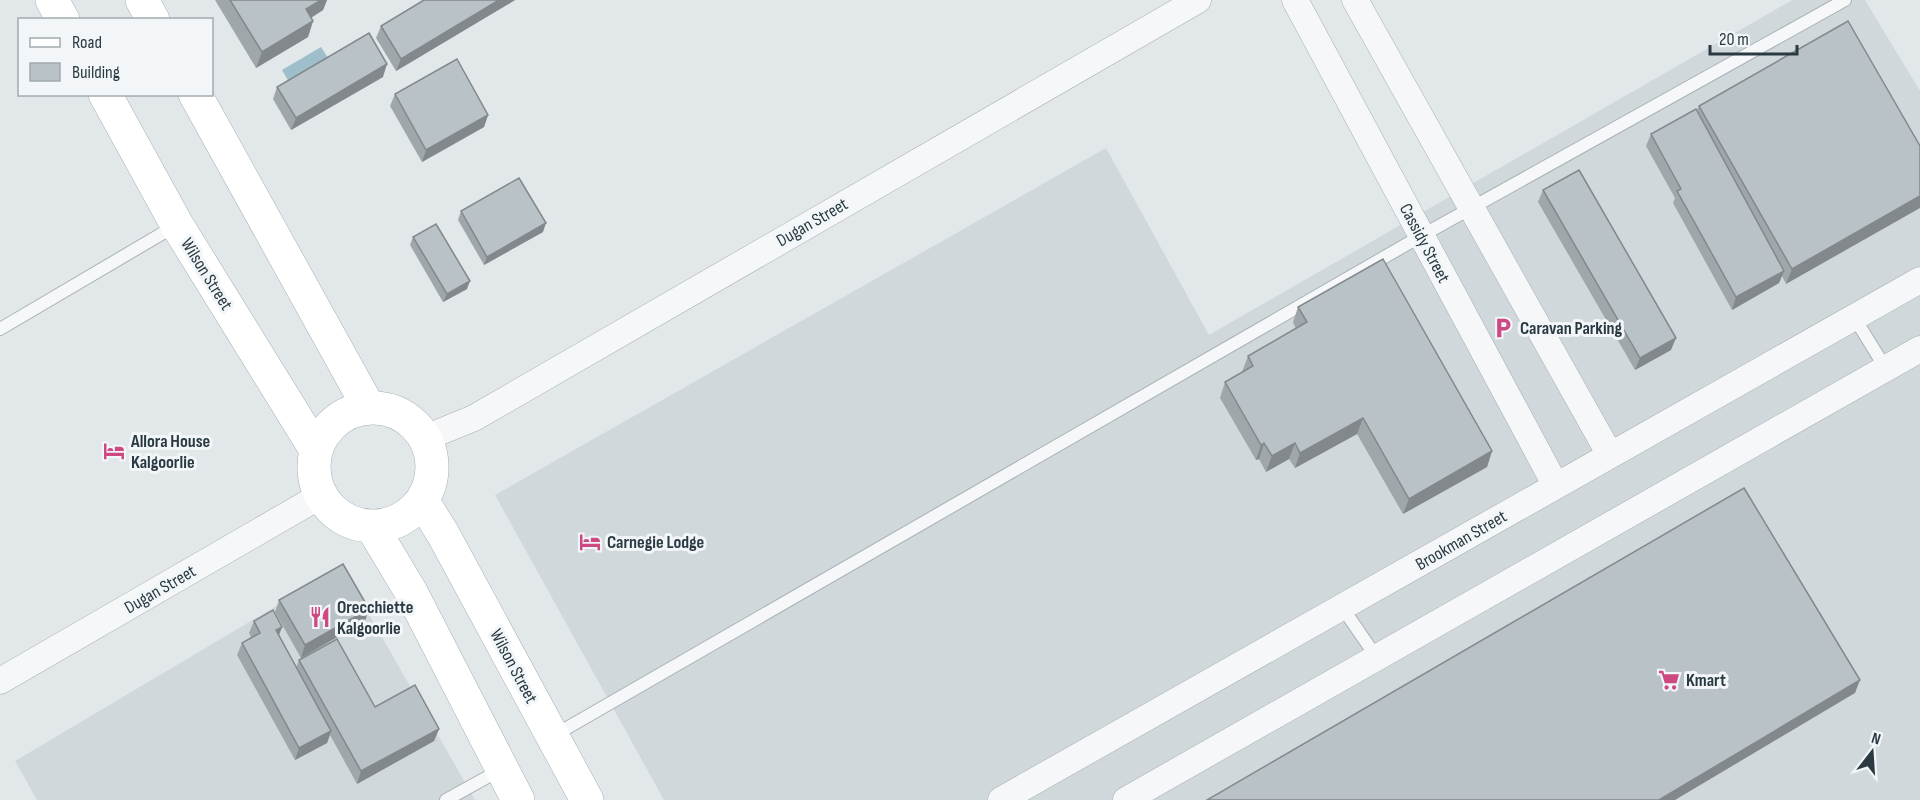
<svg xmlns="http://www.w3.org/2000/svg" width="1920" height="800" font-family="'Sofia Sans Condensed',sans-serif">
<style>
.built{fill:#d0d8dc}
.water{fill:#9ebfca}
.lines{fill:none;stroke-linecap:round;stroke-linejoin:round}
.lane-casing{stroke:#a7b0b4;stroke-width:14}
.street-casing{stroke:#a7b0b4;stroke-width:27}
.secondary-casing{stroke:#a7b0b4;stroke-width:34}
.lane{stroke:#f5f7f9;stroke-width:12}
.street{stroke:#f5f7f9;stroke-width:26}
.secondary{stroke:#fff;stroke-width:33}
.wall{fill:#9fa7ab}
.shaded-wall{fill:#82888b}
.building{fill:#b9c2c7;stroke:#82888b;stroke-width:1.5}
.labels{text-anchor:middle;stroke-width:6;stroke-linejoin:round;paint-order:stroke}
.street-label{font-size:18px;fill:#2a3a42;stroke:#f2f6f8}
.poi-label{font-size:18px;font-weight:bold;fill:#2a3a42;stroke:#f2f6f8;text-anchor:start}
</style>
<rect width="100%" height="100%" fill="#e2e8ea"/>
<!-- built -->
<path class="built" d="M1792,0H1865L1920,91V800H664L495,495L1106,148L1209,335Z
M342,567L475,800H37L15,761Z"/>
<!-- water -->
<path class="water" d="M321,47L328,58L289,82L282,70Z"/>
<g class="lines">
<defs>
<path id="lane" d="M1854,317L1886,369
M0,329L175,226
M1342,607L1377,658
M553,736L1421,236L1845,0
M446,800L500,770"/>
<path id="street" d="M1295,0L1556,486
M1355,0L1610,455
M425,438L474,418L1198,0
M0,681L320,496
M1001,800L1920,280
M1126,800L1920,349"/>
<path id="secondary" d="M52,0L63,20
M142,0L153,20
M105,94L177,225L316,450
M195,94L369,408
M314 467a59 59 0 1 1 118 0a59 59 0 1 1-118 0Z
M422,500L443,534L587,800
M372,527L411,592L518,800"/>
</defs>
<!-- lane casing -->
<use href="#lane" class="lane-casing"/>
<!-- street casing -->
<use href="#street" class="street-casing"/>
<!-- secondary casing -->
<use href="#secondary" class="secondary-casing"/>
<!-- lane -->
<use href="#lane" class="lane"/>
<!-- street -->
<use href="#street" class="street"/>
<!-- secondary -->
<use href="#secondary" class="secondary"/>
</g>
<!-- wall -->
<path class="wall" d="M215,0H327L323,10L311,18L313,21L308,37L256,68Z
M424,0H515L396,71L376,38L381,26Z
M383,77L291,130L273,99L277,87Z
M395,94L488,115L484,127L422,162L390,106Z
M1699,106L1920,146L1786,284L1782,276L1779,283L1732,310L1673,203L1675,198L1646,146L1651,134L1697,110Z
M1543,190L1671,350L1635,370L1538,202Z
M461,211L543,232L484,265L458,220Z
M413,237L467,289L443,302L410,245Z
M1298,307L1492,451L1487,467L1403,514L1357,434L1295,468L1289,459L1266,472L1259,459L1256,460L1220,398L1225,382L1242,372L1248,356L1296,329L1293,322Z
M279,600L365,621L301,658L275,612Z
M254,621L282,627L279,636L296,668L299,660L375,707L439,729L434,741L357,784L330,735L327,743L295,760L237,655L242,643L251,637L249,633Z"/>
<!-- shaded-wall -->
<path class="shaded-wall" d="M321,0H327L323,10L301,24L306,9Z
M499,0H515L396,71L401,59Z
M313,21L308,37L256,68L262,52Z
M387,64L383,77L291,130L296,118Z
M488,115L484,127L422,162L426,150Z
M1920,196V208L1786,284L1792,269Z
M546,223L543,232L484,265L487,257Z
M1784,271L1779,283L1732,310L1736,297Z
M470,281L467,289L443,302L447,294Z
M1676,338L1671,350L1635,370L1640,358Z
M1363,418L1357,434L1295,468L1300,453Z
M1264,443L1259,459L1256,460L1261,445Z
M1295,443L1289,459L1266,472L1272,456Z
M1492,451L1487,467L1403,514L1409,499Z
M369,609L365,621L301,658L305,645Z
M282,627L277,639L276,630Z
M1860,680L1855,693L1675,800H1659Z
M439,729L434,741L357,784L361,771Z
M331,731L327,743L295,760L299,748Z"/>
<!-- building -->
<path class="building" d="M230,0H321L306,9L313,21L262,52Z
M424,0H499L401,59L381,26Z
M1848,21L1920,146V196L1792,269L1699,106Z
M369,33L387,64L296,118L277,87Z
M457,59L488,115L426,150L395,94Z
M1696,109L1784,271L1736,297L1677,191L1681,189L1651,134Z
M1579,170L1676,338L1640,358L1543,190Z
M519,178L546,223L487,257L461,211Z
M436,224L470,281L447,294L413,237Z
M1383,259L1492,451L1409,499L1363,418L1300,453L1295,443L1272,456L1264,443L1261,445L1225,382L1253,366L1248,356L1307,322L1298,307Z
M1744,488L1860,680L1659,800H1207Z
M343,564L369,609L305,645L279,600Z
M273,610L282,627L276,630L331,731L299,748L242,643L260,633L254,621Z
M337,639L375,707L415,685L439,729L361,771L299,660Z"/>
<!-- icons -->
<defs>
<symbol id="parking-bare" viewBox="-9 -9 18 18"><path d="M-3.5-5.5H1a3.5 3.5 0 0 1 0 7H-1V5.5H-3.5ZM-1-3.4V-.6H.8a1.4 1.4 0 0 0 0-2.8Z" fill="#ce4982" stroke="#f2f6f8" stroke-width="2.5" paint-order="stroke"/></symbol>
<symbol id="hotel-bare" viewBox="-9 -9 18 18"><path d="M-6-4.5h1.5V1H6V5H4.5V3h-9V5H-6ZM-4 0a1.8 1.8 0 1 1 3.6 0ZM.5 0V-2.5h3Q6-2.5 6 0Z" fill="#ce4982" stroke="#f2f6f8" stroke-width="2.5" paint-order="stroke"/></symbol>
<symbol id="restaurant-bare" viewBox="-9 -9 18 18"><path d="M-5-6h1v4h1v-4h1v4h1v-4h1v5L-1.5 .5V6h-2V.5L-5-1ZM5-6V6H3V1.5H1.5Q1.5-4 5-6Z" fill="#ce4982" stroke="#f2f6f8" stroke-width="2.5" paint-order="stroke"/></symbol>
<symbol id="supermarket-bare" viewBox="-9 -9 18 18"><path d="M-6-5.5h2.5l.6 2H6L4.5 2H-2.5L-4.4-4H-6ZM-1.5 3.2a1.3 1.3 0 1 0 .1 0ZM3 3.2a1.3 1.3 0 1 0 .1 0Z" fill="#ce4982" stroke="#f2f6f8" stroke-width="2.5" paint-order="stroke"/></symbol>
</defs>
<g fill-rule="evenodd">
<use href="#parking-bare" x="1488" y="313" width="30" height="30"/>
<use href="#hotel-bare" x="99" y="436" width="30" height="30"/>
<use href="#hotel-bare" x="575" y="527" width="30" height="30"/>
<use href="#restaurant-bare" x="305" y="602" width="30" height="30"/>
<use href="#supermarket-bare" x="1654" y="665" width="30" height="30"/>
</g>
<g class="labels">
<!-- street labels -->
<g class="street-label">
<text transform="translate(812 222) rotate(-30)" y="6">Dugan Street</text>
<text transform="translate(1425 243) rotate(62)" y="6">Cassidy Street</text>
<text transform="translate(207 274) rotate(58)" y="6">Wilson Street</text>
<text transform="translate(1461 540) rotate(-30)" y="6">Brookman Street</text>
<text transform="translate(160 589) rotate(-30)" y="6">Dugan Street</text>
<text transform="translate(514 666) rotate(62)" y="6">Wilson Street</text>
</g>
<!-- poi labels -->
<g class="poi-label">
<text x="1520" y="334">Caravan Parking</text>
<text x="131" y="447">Allora House<tspan x="131" dy="21">Kalgoorlie</tspan></text>
<text x="607" y="548">Carnegie Lodge</text>
<text x="337" y="613">Orecchiette<tspan x="337" dy="21">Kalgoorlie</tspan></text>
<text x="1686" y="686">Kmart</text>
</g>
</g>
<!-- legend -->
<rect x="18" y="18" width="195" height="78" fill="#f2f6f8" stroke="#a2abaf" stroke-width="1.5"/>
<rect x="30" y="38" width="30" height="9" fill="#ffffff" stroke="#a2abaf" stroke-width="1.5"/>
<text x="72" y="48" font-size="18" fill="#2a3a42">Road</text>
<rect x="30" y="63" width="30" height="18" fill="#b9c2c7" stroke="#a2abaf" stroke-width="1.5"/>
<text x="72" y="78" font-size="18" fill="#2a3a42">Building</text>
<!-- north arrow -->
<g transform="translate(1872 752) rotate(17)" stroke="#f2f6f8" stroke-width="4.5" paint-order="stroke">
<path d="M0-4.5L10 22L0 15L-10 22Z" fill="#2a3a42"/>
<text y="-9" font-size="16" font-weight="bold" text-anchor="middle" fill="#2a3a42">N</text>
</g>
<!-- scale -->
<path d="M1710 45v9h87v-9" fill="none" stroke="#2a3a42" stroke-width="3"/>
<text x="1719" y="45" font-size="18" fill="#2a3a42" stroke="#f2f6f8" stroke-width="4.5" paint-order="stroke">20 m</text>
</svg>
